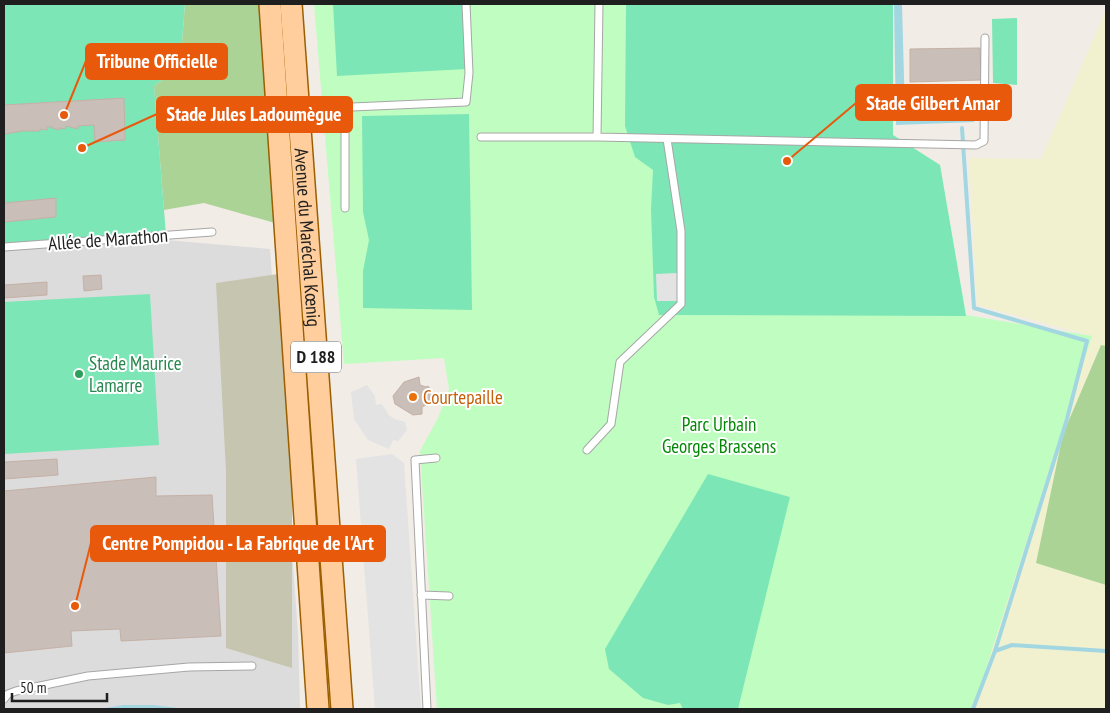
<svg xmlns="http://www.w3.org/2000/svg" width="1110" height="713" font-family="'PT Sans Narrow',sans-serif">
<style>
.residential{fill:#dddcdc}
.construction{fill:#c6c5af}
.farmland{fill:#f1f1cf}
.forest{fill:#acd396}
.park{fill:#bffec0}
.pitch{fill:#7de6b7}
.parking{fill:#e3e3e3}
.water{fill:#a2d7e2}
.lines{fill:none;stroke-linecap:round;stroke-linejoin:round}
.stream{stroke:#a2d7e2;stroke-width:4}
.building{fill:#c9beb8;stroke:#c4b1a6}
.service-casing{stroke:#a6a6a6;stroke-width:9}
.primary-casing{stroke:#9b5e00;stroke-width:24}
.service{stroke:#fff;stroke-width:7}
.primary{stroke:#ffce9c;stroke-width:21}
.leisure-dot{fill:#2e9e5b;stroke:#fff;stroke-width:2}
.food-dot{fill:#e8710a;stroke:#fff;stroke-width:2}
.labels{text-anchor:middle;stroke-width:4;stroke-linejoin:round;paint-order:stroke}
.shield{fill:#fff;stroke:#626262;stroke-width:1}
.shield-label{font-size:18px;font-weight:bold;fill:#1f1f1f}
.street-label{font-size:19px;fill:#1f1f1f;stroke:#fff}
.leisure-label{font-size:19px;fill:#27864d;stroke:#fff;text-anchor:start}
.food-label{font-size:19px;fill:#c56008;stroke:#fff;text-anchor:start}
.park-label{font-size:19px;fill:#038805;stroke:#fff}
.leader{fill:none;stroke:#e8590c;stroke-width:2}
.callout-dot{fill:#e8590c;stroke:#fff;stroke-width:2}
.callout{fill:#e8590c;stroke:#e8590c;stroke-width:2}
.callout-label{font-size:20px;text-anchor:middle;font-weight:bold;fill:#fff}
</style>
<rect width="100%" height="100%" fill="#f1ece5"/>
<!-- residential -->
<path class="residential" d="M4,4H185L154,86L166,240L270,249L298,633L300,709H4Z"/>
<!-- construction -->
<path class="construction" d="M278,274L292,465V668L226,648V471L216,283Z"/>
<!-- farmland -->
<path class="farmland" d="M1106,10V709H973L1092,336L977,305L969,158L1041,159Z"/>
<!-- forest -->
<path class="forest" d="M185,4H259L275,223L204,203L164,210L154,86L180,66Z
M1101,345L1106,346V585L1036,563L1063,434Z"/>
<!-- park -->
<path class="park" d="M314,4H893V135L940,165L966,315L1092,336L973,709H437L420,451L438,418L449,389L444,358L344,364Z"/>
<!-- pitch -->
<path class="pitch" d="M4,4H185L180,66L154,86L166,235L4,247Z
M333,4H464L467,69L337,76Z
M626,4H893V135L940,165L966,316L659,315L654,297L651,209L653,170L635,157L625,126Z
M1017,18V85L993,83L992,19Z
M469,114L472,310L363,308V271L369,240L363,212L362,116Z
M150,294L159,445L4,454V302Z
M708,474L790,497L738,709H683L680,703L668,705L643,698L609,669L605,649Z"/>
<!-- parking -->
<path class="parking" d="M677,273V301H657L656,274Z
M367,385L375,396L376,405L382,404L388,414L394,419L405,422L407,430L398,441L393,440L389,449L368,440L354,419L351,392Z
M392,454L404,463L421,709H375L356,459Z"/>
<!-- water -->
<path class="water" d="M894,4H902L905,114L974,113V122L896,125Z
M123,705H153L187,709H99Z"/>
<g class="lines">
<!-- stream -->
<path class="stream" d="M962,128L974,308L1087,341L1067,419L995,651L973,709
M995,651L1012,645L1106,651"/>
</g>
<!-- building -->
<path class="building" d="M980,48L981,80L910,82V49Z
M124,98L125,140L95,142L94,125L78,126V129L66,126L65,129L59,128V130L52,128V127H47V130L40,129V131H22L5,134L4,131V105Z
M56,198V217L4,222V203Z
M101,275L102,289L84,291L83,276Z
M47,282V295L4,298V285Z
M419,377L420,385L426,387L428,386L431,390L432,400L428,406L426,405L422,407V414L413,415L395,404L393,396L404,382Z
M57,459L58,475L4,479V462Z
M156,477V496L212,495L221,636L121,641L120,629L71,631L72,646L4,653V491Z"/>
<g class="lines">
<defs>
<path id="service" d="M481,137H597L976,145L984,141L985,38
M597,137L599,4
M345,208V113L352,107L466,102L469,73L466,4
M4,247L212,232
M587,450L611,424L620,362L681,304V231L667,139
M421,595L449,596
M4,699L8,694L16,691L88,676L189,667L252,666
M427,709L415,460L436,458"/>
<g id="primary">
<path d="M270,4L318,709"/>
<path id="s1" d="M291,4L342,709"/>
</g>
</defs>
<!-- service casing -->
<use href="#service" class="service-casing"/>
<!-- primary casing -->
<use href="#primary" class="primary-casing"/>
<!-- service -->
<use href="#service" class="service"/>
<!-- primary -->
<use href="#primary" class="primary"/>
</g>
<!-- markers -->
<circle class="leisure-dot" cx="79" cy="374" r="5"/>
<circle class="food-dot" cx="413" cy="397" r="5"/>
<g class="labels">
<!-- shield labels -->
<rect class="shield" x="291" y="341.5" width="50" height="31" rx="4"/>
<g class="shield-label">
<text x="316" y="363">D 188</text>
</g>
<!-- street labels -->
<g class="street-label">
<text dy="7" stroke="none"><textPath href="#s1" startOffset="234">Avenue du Maréchal Kœnig</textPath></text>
<text transform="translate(108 239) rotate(-4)" y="7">Allée de Marathon</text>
</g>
<!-- leisure labels -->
<g class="leisure-label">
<text x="89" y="370">Stade Maurice<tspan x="89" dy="22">Lamarre</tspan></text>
</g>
<!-- food labels -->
<g class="food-label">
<text x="423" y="404">Courtepaille</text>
</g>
<!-- park labels -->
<g class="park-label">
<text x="719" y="431">Parc Urbain<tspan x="719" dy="22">Georges Brassens</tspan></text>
</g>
</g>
<!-- callouts -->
<path class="leader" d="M64 115L86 61M787 161L856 103M82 148L157 114M75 606L91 543"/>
<g class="callout-dot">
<circle cx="64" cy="115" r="5"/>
<circle cx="787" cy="161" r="5"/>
<circle cx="82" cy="148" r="5"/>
<circle cx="75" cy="606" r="5"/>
</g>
<g class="callout">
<rect x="86" y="44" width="141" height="35" rx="5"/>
<rect x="856" y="85" width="155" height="35" rx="5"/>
<rect x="157" y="97" width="195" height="35" rx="5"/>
<rect x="91" y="526" width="294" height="35" rx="5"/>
</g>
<g class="callout-label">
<text x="157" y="68">Tribune Officielle</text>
<text x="933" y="110">Stade Gilbert Amar</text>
<text x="254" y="121">Stade Jules Ladoumègue</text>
<text x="238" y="550">Centre Pompidou - La Fabrique de l'Art</text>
</g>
<!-- border -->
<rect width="1110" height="713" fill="none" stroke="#1f1f1f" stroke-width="10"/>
<!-- scale -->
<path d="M12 693v8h95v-8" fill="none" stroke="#1f1f1f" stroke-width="2.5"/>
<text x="20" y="693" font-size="15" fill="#1f1f1f" stroke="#ffffff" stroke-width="4" paint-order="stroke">50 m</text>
</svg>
